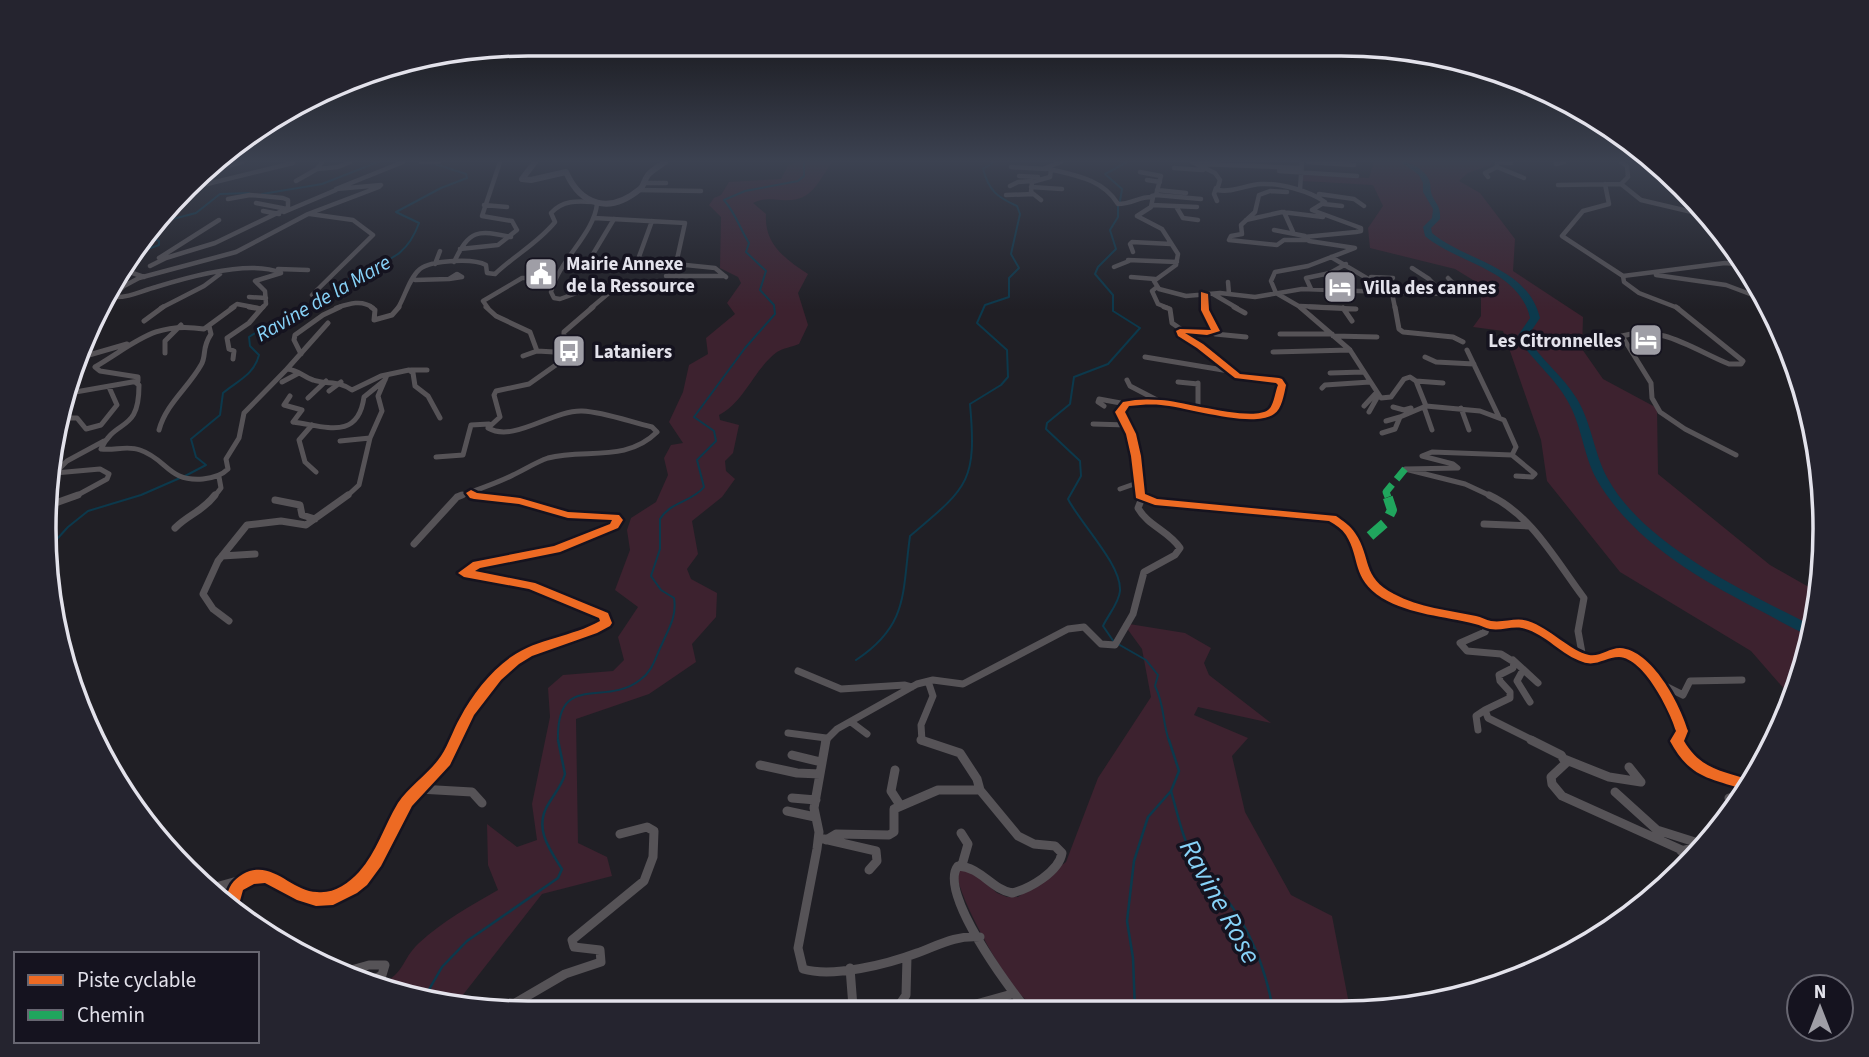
<svg xmlns="http://www.w3.org/2000/svg" width="1869" height="1057" font-family="'Source Sans 3',sans-serif">
<style>
.green{fill:#3d222f}
.lines{fill:none;stroke-linecap:round;stroke-linejoin:round}
.stream-far1{stroke:#0c394c;stroke-width:2}
.stream{stroke:#0c394c;stroke-width:2.5}
.river{fill:#0c394c;fill-rule:evenodd}
.street-far3{stroke:#565357;stroke-width:4.5}
.street-far2{stroke:#565357;stroke-width:5}
.street-far1{stroke:#565357;stroke-width:7}
.street{stroke:#565357;stroke-width:9}
.secondary{stroke:#59555b;stroke-width:6}
.quiet-far1{stroke:#20a55d;stroke-width:7;stroke-dasharray:15 7;stroke-linecap:butt}
.quiet{stroke:#20a55d;stroke-width:10;stroke-dasharray:19 10;stroke-linecap:butt}
.cycleway-casing{stroke:#15131f;stroke-width:5}
.cycleway{fill:#ed6a23;fill-rule:evenodd}
.labels{text-anchor:middle;stroke-width:7;stroke-linejoin:round;paint-order:stroke}
.far-poi-label{font-size:19px;font-weight:bold;fill:#e3e2eb;stroke:#15131f;text-anchor:start}
.far-water-label{font-size:21px;font-style:italic;fill:#87d2f8;stroke:#15131f}
.near-water-label{font-size:28px;font-style:italic;fill:#87d2f8;stroke:#15131f}
.rim{fill:none;stroke:#e3e2eb;stroke-width:3.5}
</style>
<rect width="100%" height="100%" fill="#201f25"/>
<!-- green -->
<path class="green" d="M796,162H832C817,184 811,203 781,200C770,199 763,198 753,203L766,214C764,244 785,259 808,274L798,293L808,325L799,344C792,347 783,348 777,352C754,369 744,403 719,415L720,420L739,425L733,453L725,461L726,471L735,479L722,497L692,521L698,554L687,569L691,579L717,593L716,617L692,644L696,662L649,694L576,719L578,843L607,857L612,876L542,894L455,1005L403,997L378,986C407,972 400,961 419,943C443,921 470,906 498,890L488,865L487,824L517,847L537,840L532,804L550,717L548,688L563,675L613,671L624,660L618,637L638,607L615,590L630,550L627,530L631,518L656,502L668,475L664,458L671,445L683,443L669,422L683,392L689,365L708,354L706,338L735,314L727,303L741,283L738,277L720,268L721,217L709,205L714,198L721,195L729,182L781,179L788,166Z
M1374,162H1492L1491,165L1468,173L1459,181L1480,193L1515,239L1513,271L1583,317L1582,349L1603,379L1657,408L1658,474L1770,565L1821,594L1799,685L1793,699L1751,651L1620,572L1547,481L1541,440L1503,331L1473,327L1481,316V285L1455,269L1370,248L1368,228L1383,206L1373,185L1303,181V175L1369,178Z
M1123,623L1185,633L1211,648L1204,663L1209,675L1271,723L1198,707L1194,715L1248,738L1232,756L1245,812L1291,895L1332,916L1350,1009L1037,1010C1031,1004 1023,998 1017,991C998,967 961,902 956,872L962,867L971,870L997,893L1007,897H1018L1066,862L1098,778L1151,697L1142,649Z"/>
<g class="lines">
<!-- stream-far1 -->
<path class="stream-far1" d="M262,194L322,184L378,162
M1120,201L1122,189L1105,174L1127,162
M161,222L196,213L220,194L249,193
M129,256L159,245V241L147,236
M185,476L206,465L196,457L191,439L220,415L223,393C237,381 254,375 259,355L250,346L249,337C273,320 303,316 327,300C337,294 341,283 350,278C382,260 405,262 419,223L396,212L441,188L467,178L466,174L435,164
M46,551L68,527L88,511L141,495L180,478
M1114,642L1103,626C1108,615 1119,603 1120,591C1122,565 1080,523 1068,499L1081,476L1080,461L1046,429L1047,423L1070,404L1074,377L1108,364L1140,328L1113,311V295L1095,274L1098,267L1116,249L1110,230L1118,217V206
M1118,644L1146,660L1158,675L1155,686C1165,706 1162,721 1169,741
M856,660C909,625 902,593 910,536C968,487 977,482 970,404L1001,385L1008,377L1007,350L977,323L985,305L1009,297V278L1019,268L1011,254L1020,214L1017,206C997,197 989,191 983,169L994,162
M558,741C556,670 604,708 640,680C653,671 655,658 662,644C669,628 677,616 674,598L661,590L651,576L660,549V519C670,502 692,502 704,487L697,460L716,441L714,431L694,417L745,348L775,314L774,305L760,290L766,271L746,252L749,243C739,227 736,214 724,200L745,191L798,181L804,176V162"/>
<!-- stream -->
<path class="stream" d="M1171,791C1178,815 1183,841 1196,863C1203,876 1215,885 1224,896C1250,928 1266,970 1273,1010
M423,1000L442,967L467,941L558,878L562,869C549,849 533,827 549,803C555,793 562,785 565,774L558,740
M1135,1010L1133,958L1127,921L1134,861L1148,817L1171,791L1179,771L1169,740"/>
<!-- river -->
<path class="river" d="M1401,162C1412,162 1425,170 1429,180C1431,184 1430,188 1431,192C1434,204 1441,204 1440,219L1431,228L1432,233C1467,262 1527,266 1540,318L1527,337C1541,360 1563,376 1577,399C1592,424 1594,454 1608,479C1645,546 1746,592 1813,626L1811,636C1794,630 1778,620 1763,612C1701,580 1633,542 1597,480C1583,455 1582,425 1567,400C1554,377 1532,360 1517,337L1530,318C1519,269 1458,264 1425,236L1423,227L1432,218L1433,209L1423,192V183L1419,175Z"/>
<!-- street-far3 -->
<path class="street-far3" d="M229,162L203,185L293,163
M322,162L317,169L338,167L350,162
M421,162H439
M1061,162L1045,168C1073,175 1102,178 1118,204C1132,204 1140,196 1153,197L1151,207L1137,216L1162,229L1178,254L1176,265L1154,281L1159,289L1186,296L1220,293L1255,297L1302,289L1443,294L1429,279L1412,268
M1192,162L1215,173L1220,180L1217,190C1233,193 1245,185 1261,184C1280,183 1310,191 1325,202L1312,210L1361,228V231L1356,232L1304,237L1309,241L1355,248L1308,266L1275,272L1271,281L1276,293
M1308,162L1354,165
M1497,162L1511,163
M1621,162L1627,166L1628,177L1621,184L1641,200L1709,216
M1200,164L1301,168
M1556,164L1564,162
M227,166L242,162
M1011,167L1046,169
M1497,167L1524,178
M1174,168L1203,170
M1279,171L1357,176
M1140,172L1161,176L1156,195L1152,196
M1019,176L1038,177
M1488,177L1485,173L1497,167V162
M1147,180L1160,182
M296,181L317,169
M645,183H666
M1605,184L1609,204L1583,211L1562,236L1623,276
M1558,185L1621,184
M1010,186L1018,182L1032,181
M1031,187L1062,189
M1216,188L1214,194L1217,201
M1300,189L1302,162
M638,190L701,191
M1157,190L1186,193
M1287,192L1270,191L1259,195L1255,212L1241,225L1242,234L1231,236L1229,240L1277,245L1284,240H1306
M187,194L203,184
M1319,194L1354,199L1364,206
M1006,195L1033,194
M1156,195L1201,199
M1041,200L1031,192L1032,182L1050,177L1051,170
M256,203L287,209
M1324,204L1342,206
M484,205L507,207
M1152,205L1197,207
M1177,208L1183,218L1198,220
M263,211L279,214
M284,212L336,190
M1284,212L1293,232
M310,214L353,220L373,235L312,295
M594,218L685,223L676,264L715,268L726,277
M614,219L587,264L636,265L652,221
M1246,220L1282,212L1323,217
M1274,230L1305,236
M460,249L498,245L517,230L512,221L482,216L500,162
M1133,252L1130,244L1132,242L1171,244
M1331,257L1392,293L1395,308
M159,258L219,220
M1128,260L1177,262
M454,262C470,229 477,230 511,237
M435,264L440,251
M150,266L166,258L215,243L288,208V200L283,198L250,195L228,199
M1114,267L1129,261
M121,269L144,277
M278,269L308,270
M457,274L462,277L449,279Z
M1656,275L1726,285L1766,300
M666,276H725
M1131,277L1155,279
M1371,277L1393,278
M415,280L449,279
M1228,282L1229,294
M1157,287L1152,291L1158,304L1168,308
M1439,288L1457,287L1448,278
M1311,289L1306,278L1330,273L1346,264
M1276,293L1302,308
M1204,294L1205,308
M1213,294L1237,308
M249,297L266,298
M1300,306L1343,308
M161,308L204,286L220,274
M231,308L237,304L258,308
M262,308L266,304L265,291L255,281L281,273C250,259 188,277 156,287C141,291 129,298 113,297L124,286L139,278L236,252L308,214L379,187L381,185L336,189L403,162
M336,308C348,304 362,299 373,308
M398,308C405,297 409,278 420,269C432,260 474,258 486,265L487,273L495,274C515,255 538,243 555,222L551,213C563,200 577,201 593,202
M488,308L483,301L522,278H542L551,287
M591,308L616,287L613,284L596,286L560,299L554,298L551,292C559,260 594,234 597,204
M1678,308L1639,293L1624,282L1623,276L1725,263L1745,265"/>
<!-- street-far2 -->
<path class="street-far2" d="M249,307L261,309L263,307
M371,307L375,310L374,320L392,315L399,307
M486,307L496,316L530,332L537,351
M1164,307L1170,309L1172,323L1182,330
M1234,307L1245,313
M1300,307L1350,350L1381,398L1391,397L1404,379L1410,377L1416,381L1426,406L1480,411L1504,420L1516,447L1512,455L1432,452L1422,456L1453,464L1458,468L1405,469L1465,484L1493,497
M1310,307L1356,309
M1395,307L1399,329L1403,332L1453,337L1463,342
M1676,307L1743,361L1741,364H1729C1694,350 1661,324 1622,336L1651,383L1652,398L1660,412L1685,429L1736,455
M1343,308L1352,321
M144,321L163,307
M328,323L287,369C299,370 303,377 313,380C328,385 338,380 352,390L381,376L409,370L413,373L415,386L428,396L440,418
M1215,334L1246,337
M1280,334H1332
M1333,336L1377,337
M1467,350L1499,417
M1273,352L1350,350
M165,353V341L181,325
M301,354L294,340L295,335L323,315L340,307
M89,355L127,344
M523,356L537,351L572,353
M1145,357L1229,371
M1425,357L1436,362L1474,364
M233,359L234,351L229,349L227,338L249,323L261,309
M411,370H427
M1330,373L1363,372
M1127,380L1130,386L1157,400
M1416,381L1443,383
M135,382L139,385C139,434 116,417 101,449C114,451 127,445 140,450C167,459 168,482 203,479C213,478 221,476 228,469L226,459L239,438L244,413L287,369
M282,382L299,373
M1178,382L1198,384
M1198,383V408
M1322,388L1325,385L1370,382
M329,391L341,382
M64,394L138,381V377L100,371L95,367C136,343 154,321 204,329L234,307
M290,396L284,405L302,410L293,422
M308,398L326,381
M1104,406L1098,402L1099,399L1126,404
M1364,406L1376,393
M1393,407L1404,410L1411,408
M1424,407L1432,430
M1461,408L1469,430
M1369,412L1378,396
M59,418H77L86,429L101,425L117,405L109,387
M1386,421L1400,417
M293,422C325,426 358,441 364,397L385,380
M1093,424L1127,425
M312,425L299,440L305,462L316,472
M159,430C166,404 188,388 201,365C207,355 201,349 211,334L209,326
M1382,433L1395,429L1400,417L1426,406
M340,441L370,438
M1512,455L1535,474L1532,477L1516,476
M436,457L463,455L471,425L489,424
M1120,489L1137,483
M471,493L483,497
M74,497L107,479L109,474L100,469L55,473L67,461L104,441
M214,497L221,488L219,477
M346,497L359,485L370,438L382,411L378,396L387,375
M457,497C476,490 495,484 513,475C524,470 536,462 548,458C584,448 626,463 657,432L652,427C630,422 605,412 582,411C552,410 514,443 488,428L500,417L494,395L496,391L529,384L570,355L572,349L564,337V332L593,307
M1142,497L1140,496L1131,434L1120,412L1126,404C1175,397 1222,423 1270,413L1275,407L1282,385L1279,381L1238,376L1181,334L1180,331L1184,330L1216,331L1205,307"/>
<!-- street-far1 -->
<path class="street-far1" d="M1140,495L1155,502L1332,518L1351,535L1367,577L1388,596L1419,608L1490,625H1527L1587,659C1599,660 1608,653 1619,653C1648,653 1675,708 1682,731L1677,741
M1489,495C1532,515 1556,561 1584,598L1578,631L1582,653L1579,655
M275,500L300,505L302,515L315,519
M50,505L78,495
M1484,524L1529,526
M175,528C189,514 202,512 215,495
M414,544L457,497L462,495
M222,556L255,554
M229,621L213,609L203,594L218,561L247,525L281,521L306,525L348,495
M1488,625L1485,632L1460,643L1467,651L1501,654L1514,662L1513,668L1499,675L1500,681L1510,692V698L1485,710L1488,718L1534,741
M1513,660L1538,683
M1523,670L1517,681L1530,702
M798,671L841,689L905,685L912,687
M1657,682L1683,695L1690,681L1742,680
M851,722L867,734
M1478,730L1476,716L1485,710
M788,733L826,738
M455,741C473,702 499,663 540,647C563,639 585,635 606,623L604,616L531,586L464,573L477,565L556,549L614,526L618,520L615,517L568,515L520,501L473,495
M825,741L837,729L917,684L933,680L963,684L1068,629L1084,627L1101,644L1115,645L1133,614L1144,572L1175,555L1180,548C1169,531 1148,526 1138,508L1142,498
M922,741L921,725L933,696L928,681"/>
<!-- street -->
<path class="street" d="M826,740L814,808L819,832L817,849L798,948L803,969C833,978 888,964 917,953C939,945 955,935 980,937
M921,740L960,753L977,779L980,790L1018,836L1034,844L1055,846L1062,853C1059,872 1029,889 1012,893C991,889 981,867 958,866C937,891 1009,988 1027,1010
M1531,740L1561,755L1566,763L1551,777L1552,784L1562,796L1695,856
M1678,740C1687,771 1722,777 1749,785
M792,755L821,762
M1564,759L1609,777L1641,782L1629,767
M760,765L797,773L820,774
M895,770L891,791L900,805
M419,789L472,792L482,803
M1615,792L1657,830L1695,842L1694,848L1681,851
M792,798L816,800
M1729,798L1743,794
M787,811L815,817
M961,833L968,844L962,865
M824,839L876,851L877,861L869,870
M826,840L836,834L889,835L894,832V809L938,790H980
M212,888L241,880
M232,904L237,886C276,863 281,895 316,899C369,905 383,835 407,803C423,780 444,766 456,740
M850,968L853,1007L857,1010L880,1008
M344,972L369,965H385L382,975L369,982
M898,1007L906,995L907,957
M966,1011L976,1004L1012,994
M500,1012L565,974L601,962L600,950L574,947L572,940L644,881L653,857L654,831L647,827L620,834"/>
<!-- secondary -->
<path class="secondary" d="M535,162L522,179L531,180L566,172C581,206 610,214 640,189C644,186 644,180 648,175C652,170 660,166 665,162"/>
<!-- quiet-far1 -->
<path class="quiet-far1" d="M1388,497L1386,492L1405,469"/>
<!-- quiet -->
<path class="quiet" d="M1370,536L1386,522L1392,510L1387,495"/>
<defs>
<path id="cycleway" d="M1201,292L1208,294L1209,310L1220,331L1207,335L1185,333L1203,344L1240,374L1279,378L1282,379L1286,385C1284,394 1282,409 1274,414C1253,429 1187,407 1161,405C1150,404 1140,405 1129,406L1125,412L1136,434L1141,456L1145,494L1157,499L1336,516C1343,521 1350,525 1355,533C1372,558 1361,577 1394,594C1420,608 1448,610 1476,616C1481,617 1486,620 1491,621C1504,623 1516,617 1528,621C1550,628 1570,651 1589,655C1600,657 1609,648 1620,648C1652,650 1680,704 1688,731L1684,741C1701,770 1723,771 1753,781L1746,790C1709,778 1690,778 1670,741L1676,731C1670,711 1644,658 1619,657C1606,657 1596,667 1583,662C1561,655 1545,633 1522,628C1511,626 1501,631 1490,629C1485,628 1480,625 1475,624C1444,616 1411,615 1382,598C1351,578 1361,559 1346,535C1342,529 1336,525 1329,521L1155,505L1136,498L1131,456L1126,434L1115,412L1123,402C1136,399 1148,399 1161,400C1182,401 1252,422 1268,410C1274,406 1275,392 1278,385L1276,383L1235,378L1197,348L1178,336L1176,331L1180,329L1211,330L1201,310Z
M471,490L477,493L520,498L568,512L619,515L623,520L618,528L560,552L480,568L475,571L535,583L608,613L612,623L610,626L597,633L532,656L519,664L501,680L474,715L450,765L412,806L381,866L367,885L357,893L333,905L316,906L297,900L265,883L254,884L243,890L238,908L226,899C229,886 232,881 243,874C272,858 290,891 317,892C333,894 348,884 359,872C377,852 384,826 398,803C410,785 429,774 441,756C449,744 453,730 460,718C472,695 490,672 511,657C538,638 572,637 600,621L599,618L529,589L464,577L458,573L473,562L554,546L610,524L612,520L568,518L519,504L474,499L470,498L466,493Z"/>
</defs>
<!-- cycleway casing -->
<use href="#cycleway" class="cycleway-casing"/>
<!-- cycleway -->
<use href="#cycleway" class="cycleway"/>
</g>
<!-- sky -->
<linearGradient id="sky" x2="0" y2="1"><stop stop-color="#121114"/><stop offset="0.52" stop-color="#3c4251"/><stop offset="1" stop-color="#3c4251" stop-opacity="0"/></linearGradient>
<rect width="1869" height="310" fill="url(#sky)"/>
<!-- icons -->
<defs>
<symbol id="civic-square" viewBox="-11 -11 22 22"><rect x="-9" y="-9" width="18" height="18" rx="4" fill="#9f9ea6" stroke="#15131f"/><path d="M-.6-6.5H3V-4.5H.6V-3L4-1V1h2V6H-6V1h2V-1L-.6-3ZM-1.2 2.5V6h2.4V2.5Z" fill="#fff"/></symbol>
<symbol id="hotel-square" viewBox="-11 -11 22 22"><rect x="-9" y="-9" width="18" height="18" rx="4" fill="#9f9ea6" stroke="#15131f"/><path d="M-6-4.5h1.5V1H6V5H4.5V3h-9V5H-6ZM-4 0a1.8 1.8 0 1 1 3.6 0ZM.5 0V-2.5h3Q6-2.5 6 0Z" fill="#fff"/></symbol>
<symbol id="bus-square" viewBox="-11 -11 22 22"><rect x="-9" y="-9" width="18" height="18" rx="4" fill="#9f9ea6" stroke="#15131f"/><path d="M-5-6H5V4H4V6H2V4H-2V6H-4V4H-5ZM-3.5-4V0h7V-4ZM-3.5 1.2v1.5H-2V1.2ZM2 1.2v1.5H3.5V1.2Z" fill="#fff"/></symbol>
</defs>
<g fill-rule="evenodd">
<use href="#civic-square" x="522" y="255" width="38" height="38"/>
<use href="#hotel-square" x="1321" y="268" width="38" height="38"/>
<use href="#hotel-square" x="1627" y="321" width="38" height="38"/>
<use href="#bus-square" x="550" y="332" width="38" height="38"/>
</g>
<g class="labels">
<!-- far-poi labels -->
<g class="far-poi-label">
<text x="566" y="270">Mairie Annexe<tspan x="566" dy="22">de la Ressource</tspan></text>
<text x="1364" y="294">Villa des cannes</text>
<text x="1622" y="347" text-anchor="end">Les Citronnelles</text>
<text x="594" y="358">Lataniers</text>
</g>
<!-- far-water labels -->
<g class="far-water-label">
<text transform="translate(323 298) rotate(-30)" y="7">Ravine de la Mare</text>
</g>
<!-- near-water labels -->
<g class="near-water-label">
<text transform="translate(1221 901) rotate(61)" y="10">Ravine Rose</text>
</g>
</g>
<!-- crop -->
<path d="M0 0H1869V1057H0ZM528 56H1341A472 472 0 0 1 1813 528V529A472 472 0 0 1 1341 1001H528A472 472 0 0 1 56 529V528A472 472 0 0 1 528 56Z" fill="#25242f" fill-rule="evenodd"/>
<path class="rim" d="M528 56H1341A472 472 0 0 1 1813 528V529A472 472 0 0 1 1341 1001H528A472 472 0 0 1 56 529V528A472 472 0 0 1 528 56Z"/>
<!-- legend -->
<rect x="14" y="952" width="245" height="91" fill="#15131f" stroke="#676671" stroke-width="2"/>
<rect x="28" y="975" width="35" height="10" fill="#ed6a23" stroke="#676671" stroke-width="2"/>
<text x="77" y="987" font-size="21" fill="#e3e2eb">Piste cyclable</text>
<rect x="28" y="1010" width="35" height="10" fill="#20a55d" stroke="#676671" stroke-width="2"/>
<text x="77" y="1022" font-size="21" fill="#e3e2eb">Chemin</text>
<!-- north arrow -->
<g transform="translate(1820 1008)"><circle r="33" fill="#15131f" stroke="#676671" stroke-width="2"/>
<path d="M0-5L12 26L0 18L-12 26Z" fill="#9f9ea6"/>
<text y="-10" font-size="19" font-weight="bold" text-anchor="middle" fill="#e3e2eb">N</text>
</g>
</svg>
